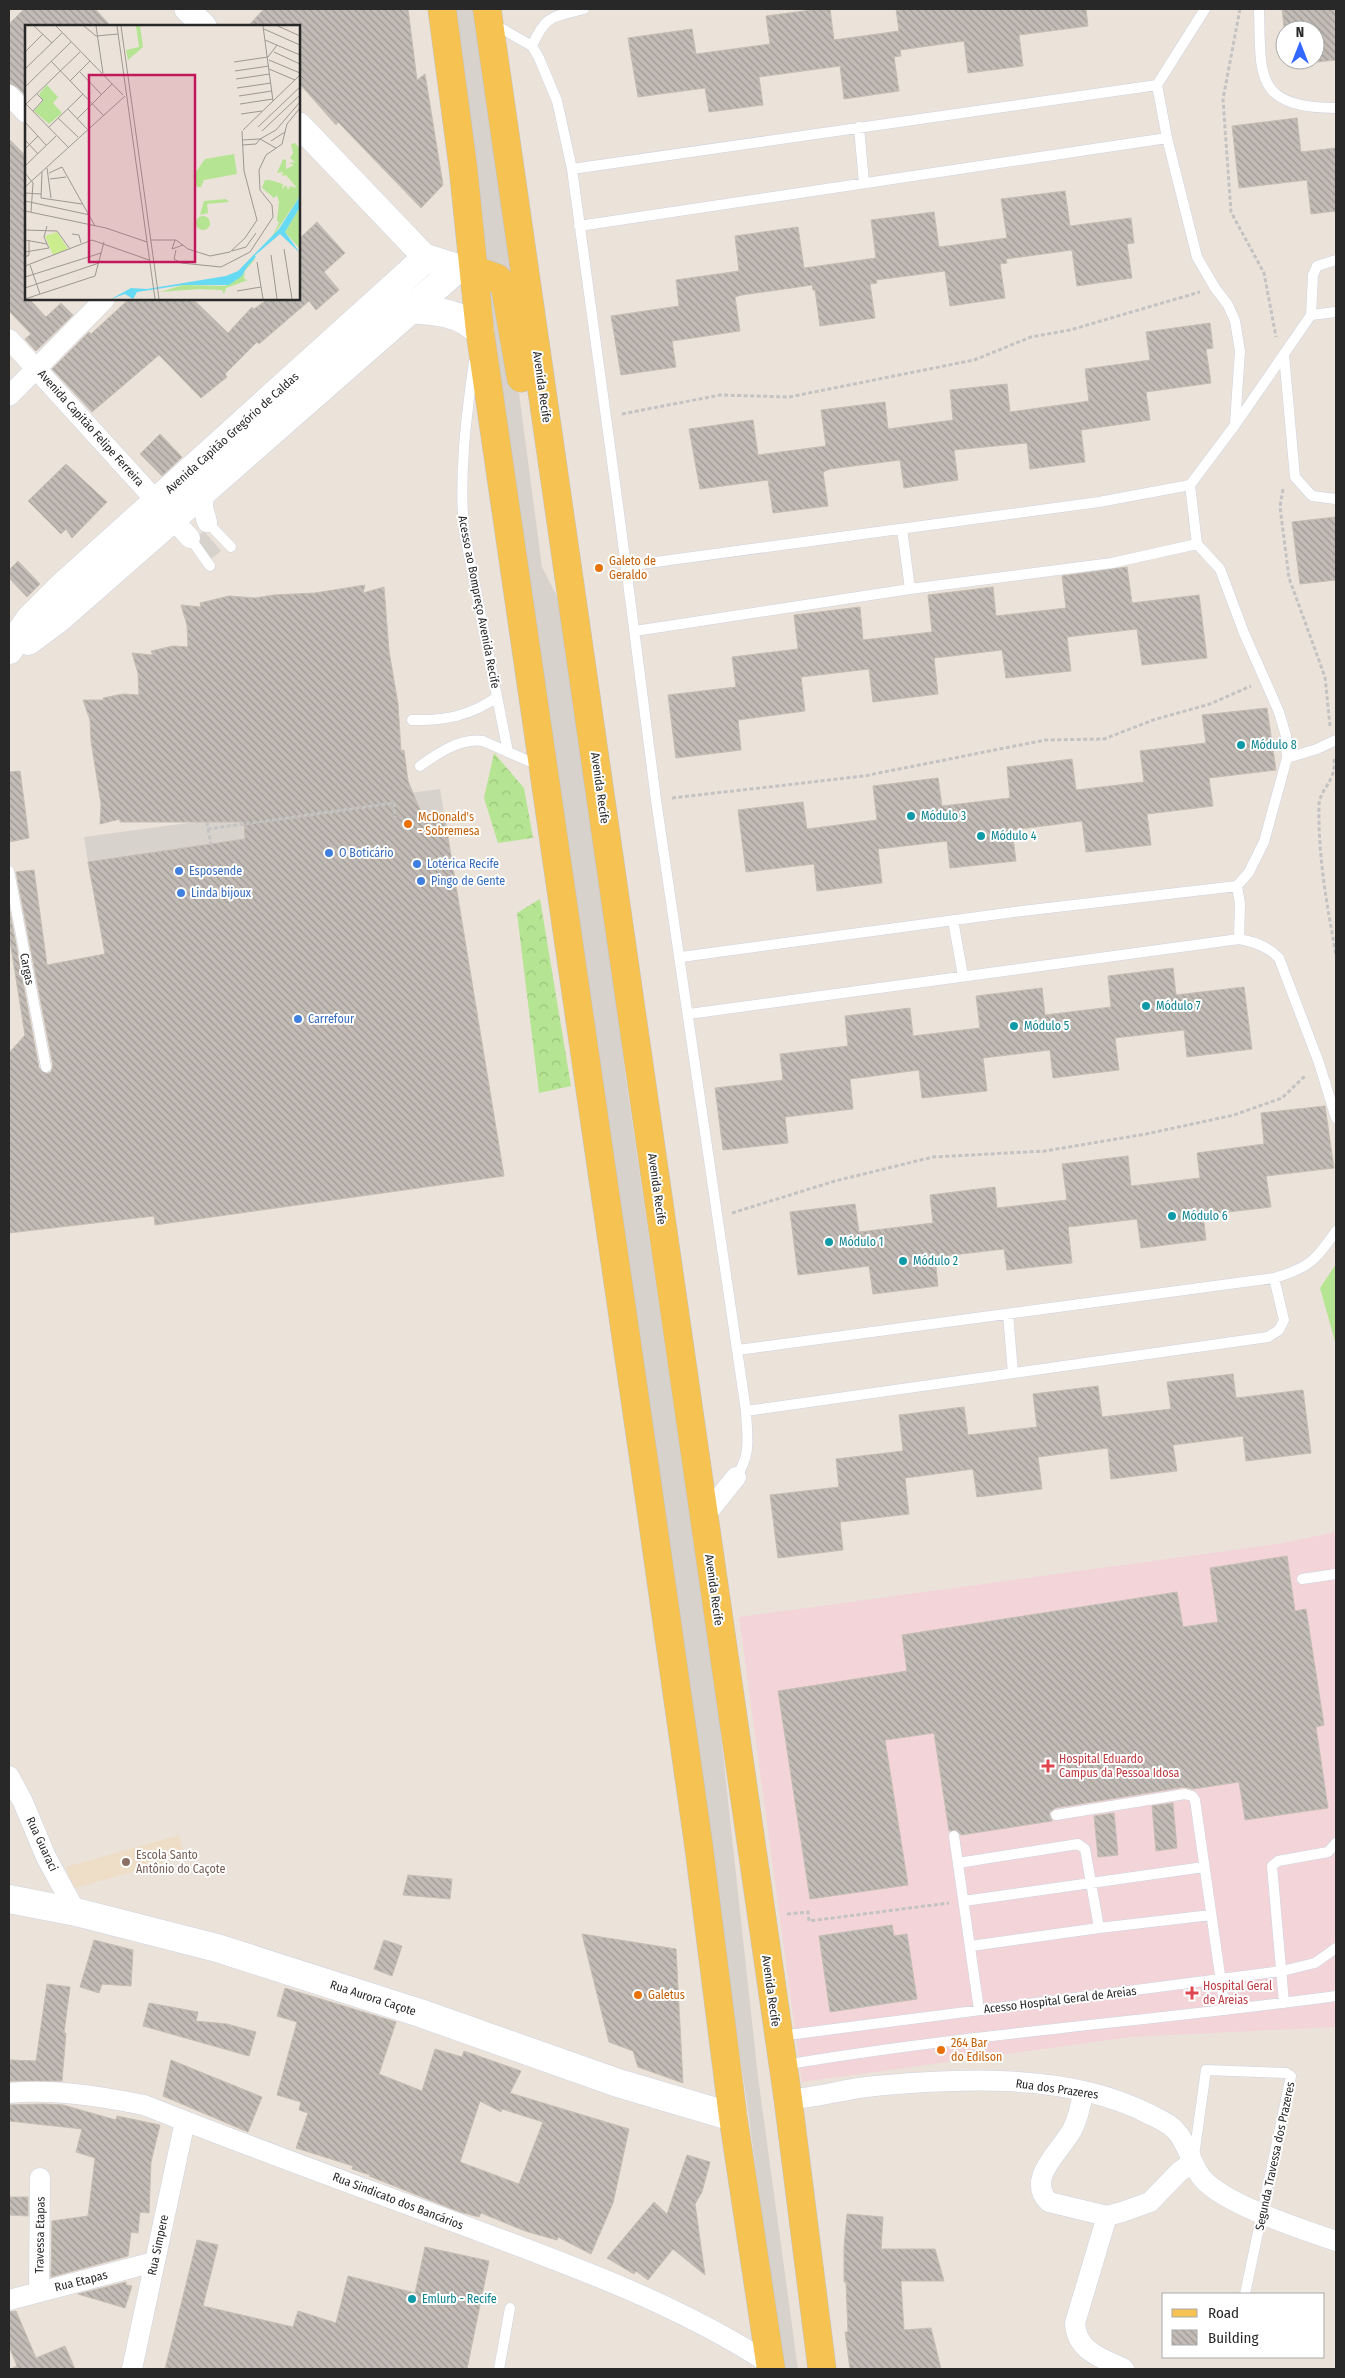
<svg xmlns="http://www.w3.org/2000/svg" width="1345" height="2378" font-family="'Fira Sans Condensed',sans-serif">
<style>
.education{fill:#eedec7}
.medical{fill:#f3d5d9}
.grass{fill:#b5e592}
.forest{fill:url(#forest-crowns)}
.plaza{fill:#d7d2cc}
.building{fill:url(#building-back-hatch);stroke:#c6beb3;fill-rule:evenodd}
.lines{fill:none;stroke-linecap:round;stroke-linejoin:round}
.service-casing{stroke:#ced3e2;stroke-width:11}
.minor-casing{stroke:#ced3e2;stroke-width:21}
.tertiary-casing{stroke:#ced3e2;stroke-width:26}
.secondary-casing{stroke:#ced3e2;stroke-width:29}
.primary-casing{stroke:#c3c3c3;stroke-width:29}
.path{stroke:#c3c3c3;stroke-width:3;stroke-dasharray:4 2.5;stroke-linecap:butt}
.service{stroke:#fff;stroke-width:10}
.minor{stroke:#fff;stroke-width:20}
.tertiary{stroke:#fff;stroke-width:25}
.secondary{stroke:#fff;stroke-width:28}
.primary{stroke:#f6c353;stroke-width:28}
.food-dot{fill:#e8710a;stroke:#fff;stroke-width:2}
.culture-dot{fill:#0f9aa8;stroke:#fff;stroke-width:2}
.shop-dot{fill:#3f7fe0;stroke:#fff;stroke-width:2}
.health-dot{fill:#e0444e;stroke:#fff;stroke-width:2}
.education-dot{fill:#8d6e63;stroke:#fff;stroke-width:2}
.labels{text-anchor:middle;stroke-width:4;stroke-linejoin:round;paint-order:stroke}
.street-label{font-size:12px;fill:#282828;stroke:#fff}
.food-label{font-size:12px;fill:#c56008;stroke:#fff;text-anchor:start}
.culture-label{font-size:12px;fill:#0d838f;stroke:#fff;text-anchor:start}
.shop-label{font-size:12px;fill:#366cbe;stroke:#fff;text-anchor:start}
.health-label{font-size:12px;fill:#be3a42;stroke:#fff;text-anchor:start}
.education-label{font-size:12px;fill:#785e54;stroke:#fff;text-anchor:start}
.inset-river{fill:none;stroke:#66d9f3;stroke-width:2.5}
.inset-road{fill:none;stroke:#9d9892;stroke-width:1}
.view{fill:#c2185b;fill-opacity:0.15;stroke:#c2185b;stroke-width:2.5}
.inset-edge{fill:none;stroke:#282828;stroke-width:2.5}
</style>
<defs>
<pattern id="forest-crowns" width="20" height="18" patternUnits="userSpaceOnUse" patternTransform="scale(1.25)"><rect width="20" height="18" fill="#b5e592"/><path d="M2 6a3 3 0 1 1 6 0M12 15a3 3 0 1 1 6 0" fill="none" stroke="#9cc47e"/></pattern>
<pattern id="building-back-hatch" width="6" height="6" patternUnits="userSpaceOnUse" patternTransform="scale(1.25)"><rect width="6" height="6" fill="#c3bcb6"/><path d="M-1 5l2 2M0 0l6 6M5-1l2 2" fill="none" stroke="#9e9994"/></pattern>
</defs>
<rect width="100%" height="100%" fill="#ebe2d9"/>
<!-- education -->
<path class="education" d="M179,1835L185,1857L72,1889L66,1867Z"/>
<!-- medical -->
<path class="medical" d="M1336,1532V2027L1130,2037L802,2082L739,1617L1277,1544Z"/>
<!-- grass -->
<path class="grass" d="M1336,1264V1345L1320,1288Z"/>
<!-- forest -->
<path class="forest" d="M494,753L524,788L533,838L498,843L484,798Z
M540,899L571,1086L539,1093L517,913Z"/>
<!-- plaza -->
<path class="plaza" d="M454,9H483L522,281L477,267Z
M480,279L507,302L542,567L567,616L603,867L625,1073L719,1718L758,2077L798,2369H782L748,2110Z
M204,531L221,551L211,559L195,539Z
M440,789L444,813L88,862L84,837Z"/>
<!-- building -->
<path class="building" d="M24,9H95L111,26H26V96L17,87L9,83V24Z
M264,9H408L417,80L425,74L443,185L421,208L338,122L336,125L299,83V26H248Z
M819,9H830L834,40L899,31L896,9H1086L1088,26L1019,35L1023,66L968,73L964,41L900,50L901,56L894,57L899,91L844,99L840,66L759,77L763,105L709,112L705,88L638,97L628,38L692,29L696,54L770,44L766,16Z
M1282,9H1336V60L1289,65L1288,60H1315V30H1285V35Z
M1297,118L1301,152L1336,148V211L1311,214L1307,180L1239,188L1232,126Z
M9,139L26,156V299H29L46,317L61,303L73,315L36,351L25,339L31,334L9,311Z
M1065,191L1070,226L1131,218L1134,243L1127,244L1132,278L1077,286L1072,250L1006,259L1007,263L1000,264L1005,298L950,306L945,271L876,280L877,283L870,284L875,318L820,326L815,290H813L812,285L742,295L735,297L740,331L672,341L676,367L621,375L611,316L679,306L676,280L739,271L735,236L798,227L804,268L876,258L871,220L934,212L939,247L1007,238L1001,199Z
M317,222L345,253L324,272L339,290L316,310L309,301L259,344L257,342L225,374L227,377L201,398L159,355L92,412L52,369L89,332L91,334L129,299H193L228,333L252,307L254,309L268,299H299V239Z
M1210,323L1213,348L1206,349L1211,383L1146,392L1150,420L1081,430L1085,462L1030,469L1027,443L954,450L958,480L904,488L900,460L830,469L823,472L828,506L773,513L768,480L700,489L689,429L753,420L758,455L826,446L821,410L885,402L888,429L953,420L950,390L1007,384L1010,412L1089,401L1085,369L1150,360L1146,332Z
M160,434L182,457L162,476L140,454Z
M66,464L107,502L72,538L66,529L61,534L28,501Z
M1336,517V580L1300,584L1292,522Z
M18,561L40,584L27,597L9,578V570Z
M1127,567L1132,603L1199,595L1207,658L1142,665L1137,629L1067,637L1071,671L1006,678L1002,650L934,658L938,694L873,702L869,669L801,677L805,711L738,720L741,750L676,758L668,695L736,687L732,657L798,649L794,615L860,607L863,640L932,632L928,595L993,587L996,616L1066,608L1062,576Z
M365,585L363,593L384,587L389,651L398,704L401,751L404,750L408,781L421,812L444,813L504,1176L155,1225L154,1216L9,1233V1053L25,1035L9,935V907L39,1068L47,1074L51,1072L53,1066L16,872L34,870L47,965L105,954L88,862L245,839L244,822H120V819L100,824L101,804L91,741L90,720L83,700H104L103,698L123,694L139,695L138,673L132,653L153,655L151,651L173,646L188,647L187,625L181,605L201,607L200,603L229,596L255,598L274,595L315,593Z
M1267,708L1276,770L1209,778L1213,806L1147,814L1151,845L1086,852L1082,821L1012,830L1016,861L950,868L947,841L878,849L882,883L817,891L814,864L746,872L738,810L803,802L807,829L877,820L873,786L938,778L942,806L1010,798L1007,767L1072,759L1076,790L1144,782L1140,751L1206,743L1202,715Z
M20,771L29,838L9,842V772Z
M1173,968L1176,995L1244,987L1252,1049L1187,1057L1184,1030L1115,1038L1119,1070L1053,1078L1050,1050L983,1058L987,1091L922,1098L919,1070L850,1079L853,1109L785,1117L788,1143L723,1150L715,1088L783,1080L780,1054L848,1046L845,1016L910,1008L913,1036L980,1028L976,996L1042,988L1045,1015L1111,1007L1108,976Z
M1325,1106L1334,1168L1266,1176L1271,1207L1203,1215L1206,1240L1141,1248L1137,1219L1068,1227L1072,1263L1007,1270L1004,1249L935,1257L938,1286L873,1294L869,1266L798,1275L790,1212L855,1204L859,1232L933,1223L930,1195L995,1187L997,1208L1067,1200L1062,1164L1128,1156L1131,1186L1200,1178L1197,1153L1264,1144L1261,1113Z
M1233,1374L1236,1398L1303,1390L1311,1453L1246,1461L1243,1436L1173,1445L1177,1471L1111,1479L1108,1448L1038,1457L1042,1489L977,1497L973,1469L905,1478L909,1514L840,1522L843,1550L778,1558L770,1495L839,1487L836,1459L903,1451L899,1415L964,1407L968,1435L1037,1427L1033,1394L1098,1386L1102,1417L1171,1409L1167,1382Z
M1287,1556L1295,1611L1306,1609L1324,1725L1316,1727L1328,1808L1245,1820L1239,1782L1193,1789L1184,1787L1055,1808L1049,1813L1052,1821L961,1835L956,1830L949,1831L934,1733L885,1740L908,1885L810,1899L778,1691L907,1671L902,1635L1177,1592L1183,1627L1218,1622L1210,1568Z
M1173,1803L1177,1848L1156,1851L1152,1806Z
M1114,1813L1118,1855L1098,1857L1094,1816Z
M408,1875L452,1879L450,1899L403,1895Z
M892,1925L894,1936L907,1934L917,1999L830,2012L819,1936Z
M582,1934L676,1949L683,2083L638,2067L633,2051L609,2042Z
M94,1940L133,1950L131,1986L102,1984L99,1993L80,1987Z
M384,1940L402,1946L392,1976L374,1969Z
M47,1984L70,1987L64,2033H66L62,2081H9L10,2060L36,2061Z
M285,1988L396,2022L379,2074L422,2091L435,2049L462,2057L464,2051L521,2071L510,2093L629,2129L613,2203L591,2254L558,2237L557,2240L525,2231L481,2213L479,2217L460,2212L369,2176L370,2175L352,2169L353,2166L296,2148L308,2113L299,2110L301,2102L277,2095L297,2022L277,2016ZM480,2101L501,2112L502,2109L543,2122L519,2184L460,2162Z
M149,2003L198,2012L196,2021L227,2024L256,2032L249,2056L143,2026Z
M171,2060L262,2097L248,2132L163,2096Z
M43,2104L63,2105L116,2120L117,2116L160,2125L151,2162L149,2213L140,2212L138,2233L131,2232L128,2256L51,2277L52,2221L88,2216L95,2158L76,2152L82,2129L9,2121V2105Z
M687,2155L710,2162L702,2192L695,2204L705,2275L673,2249L648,2280L636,2271L634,2274L607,2258L654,2202L667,2214Z
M9,2197H28V2216L9,2215Z
M847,2214L883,2217L881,2249H935L944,2281H901L904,2330L931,2328L941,2369H850L845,2332H848L846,2282H844V2247Z
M197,2240L218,2245L203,2306L293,2327L298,2311L336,2323L348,2276L415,2293L425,2247L489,2261L467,2369H165Z
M126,2282V2285L132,2286L125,2308L78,2294Z
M16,2311L36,2358L65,2346L75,2369H11L17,2366L9,2346V2312Z"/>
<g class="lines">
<defs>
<path id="service" d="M1205,9L1157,85L1167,138L1197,257L1215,288L1228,305L1235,321L1240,351L1235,423
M1259,9C1261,77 1254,107 1336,108
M492,23L532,46L539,58L557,101L572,169L618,505L656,800L746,1411C747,1438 752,1453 736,1477
M532,46C546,14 553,17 584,9
M859,127L864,183
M572,169L1157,85
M579,226L1167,138
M1311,315L1336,312
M1284,355L1295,477L1312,496L1336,499
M474,362C466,417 459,475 464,530L508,752
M207,522L231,547
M902,529L910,589
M190,538L210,566
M626,566L1099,502L1190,485
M635,631L910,589L1112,563L1197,544
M412,720C444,721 470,716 497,697
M1287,758L1317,749L1336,740
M420,766C438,753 460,738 483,741L540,766
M9,871L46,1067
M1237,886L1249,872L1264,842L1287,758L1286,736L1279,712L1244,633L1220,569L1197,544L1190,485L1235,425L1311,315L1313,275L1317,266L1336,260
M953,920L963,976
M1239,939C1255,942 1267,946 1279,958L1319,1063L1336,1118
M681,957L1022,911L1237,886L1240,904L1239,939L689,1014
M1008,1314L1013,1373
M738,1350L1274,1278C1309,1268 1316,1260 1336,1231
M746,1411L1268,1337L1279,1330L1284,1320L1274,1278
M1302,1579L1336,1574
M1056,1815L1185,1794L1192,1796L1195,1800L1225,2010
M954,1836L979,2010
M958,1863L1078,1844L1085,1849L1099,1928
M964,1901L1204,1867
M971,1946L1099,1928L1211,1915
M1284,2003L1272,1866L1278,1861L1328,1852L1336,1843
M780,2036L1282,1971L1315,1963L1336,1948
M784,2065C967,2034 1152,2021 1336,1996
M1194,2156L1206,2070L1286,2073L1291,2076L1245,2294
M499,2369L510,2308"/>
<path id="minor" d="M9,95L26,113
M9,339L190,538
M9,396L105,299
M204,491L203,507L207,522
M704,1517L736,1477
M9,1776L23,1802L46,1857L76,1912
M1083,2092C1081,2105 1078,2119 1072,2130C1061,2151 1025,2179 1049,2202L1107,2216L1122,2212L1150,2202L1179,2172L1193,2162
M9,2093C55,2089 99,2096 144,2105C250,2147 358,2186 465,2226C570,2265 676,2303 770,2364
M788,2099C811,2099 841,2090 866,2087C955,2078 1068,2072 1149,2114C1157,2118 1169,2123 1175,2130C1190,2145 1191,2170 1208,2184C1236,2208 1301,2229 1336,2241
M1107,2216L1075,2323C1076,2351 1102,2358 1124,2369
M39,2292L40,2178
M9,2300L154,2262
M132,2369L185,2121"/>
<path id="tertiary" d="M187,9L204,26
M299,125L426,258"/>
<path id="secondary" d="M410,309C436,311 461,312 480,332
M28,641L59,618L458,268
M9,650L29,620L62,587L426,258L458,268L474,270
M9,1899L76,1912L217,1948L420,2013L618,2083L733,2117"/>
<path id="primary" d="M442,9L463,167L480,332L648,1489L699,1848L733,2117L771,2369
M487,9L788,2099L822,2369
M474,270L497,278L505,287L521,378"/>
</defs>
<!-- service casing -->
<use href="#service" class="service-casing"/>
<!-- minor casing -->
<use href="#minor" class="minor-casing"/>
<!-- tertiary casing -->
<use href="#tertiary" class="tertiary-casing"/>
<!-- secondary casing -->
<use href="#secondary" class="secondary-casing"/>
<!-- primary casing -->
<use href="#primary" class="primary-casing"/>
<!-- path -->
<path class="path" d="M1240,9L1223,99L1231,212L1264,273L1276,337
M622,414L720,395L789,397L974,360L1031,337L1070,330L1200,292
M1283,489L1280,507L1289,578L1325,677L1330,726
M1334,759C1337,781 1319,789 1319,806C1318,857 1327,905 1336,955
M672,798L864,776L1045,740L1104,739L1153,720L1210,704L1251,686
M207,822L208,829L394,803L395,818
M208,829L211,844
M732,1213L835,1181L933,1157L1045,1151L1146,1134L1234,1115L1282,1098L1305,1076
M787,1914L808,1912L809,1921L949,1903"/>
<!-- service -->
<use href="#service" class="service"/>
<!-- minor -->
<use href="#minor" class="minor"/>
<!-- tertiary -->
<use href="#tertiary" class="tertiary"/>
<!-- secondary -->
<use href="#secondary" class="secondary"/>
<!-- primary -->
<use href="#primary" class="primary"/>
</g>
<!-- markers -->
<g class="food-dot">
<circle cx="599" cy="568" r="5"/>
<circle cx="408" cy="824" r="5"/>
<circle cx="638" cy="1995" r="5"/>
<circle cx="941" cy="2050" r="5"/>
</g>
<g class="culture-dot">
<circle cx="1241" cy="745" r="5"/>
<circle cx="911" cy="816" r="5"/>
<circle cx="981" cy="836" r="5"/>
<circle cx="1146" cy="1006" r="5"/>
<circle cx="1014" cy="1026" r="5"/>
<circle cx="1172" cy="1216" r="5"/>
<circle cx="829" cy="1242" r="5"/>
<circle cx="903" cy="1261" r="5"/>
<circle cx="412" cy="2299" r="5"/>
</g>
<g class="shop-dot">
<circle cx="329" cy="853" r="5"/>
<circle cx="417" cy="864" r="5"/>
<circle cx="179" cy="871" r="5"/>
<circle cx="421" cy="881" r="5"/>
<circle cx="181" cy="893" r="5"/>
<circle cx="298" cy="1019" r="5"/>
</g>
<g class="health-dot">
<path d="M1045.5 1758.5h5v5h5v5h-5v5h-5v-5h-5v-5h5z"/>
<path d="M1189.5 1985.5h5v5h5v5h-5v5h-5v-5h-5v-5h5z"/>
</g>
<circle class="education-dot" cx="126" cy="1862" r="5"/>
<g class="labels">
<!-- street labels -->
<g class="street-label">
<text transform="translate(542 387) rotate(82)" y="4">Avenida Recife</text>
<text transform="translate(91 428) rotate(48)" y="4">Avenida Capitão Felipe Ferreira</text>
<text transform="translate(232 433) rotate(-42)" y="4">Avenida Capitão Gregório de Caldas</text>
<text transform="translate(479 602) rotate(79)" y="4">Acesso ao Bompreço Avenida Recife</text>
<text transform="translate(600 788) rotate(82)" y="4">Avenida Recife</text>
<text transform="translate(27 969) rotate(79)" y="4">Cargas</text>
<text transform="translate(657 1189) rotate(82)" y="4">Avenida Recife</text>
<text transform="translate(714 1590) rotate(82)" y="4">Avenida Recife</text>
<text transform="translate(42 1844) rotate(65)" y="4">Rua Guaraci</text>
<text transform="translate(771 1991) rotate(82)" y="4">Avenida Recife</text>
<text transform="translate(373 1998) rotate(18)" y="4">Rua Aurora Caçote</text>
<text transform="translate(1060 2000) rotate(-7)" y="4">Acesso Hospital Geral de Areias</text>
<text transform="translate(1057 2089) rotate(8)" y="4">Rua dos Prazeres</text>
<text transform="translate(1275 2156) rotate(-78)" y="4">Segunda Travessa dos Prazeres</text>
<text transform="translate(398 2201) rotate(21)" y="4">Rua Sindicato dos Bancários</text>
<text transform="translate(40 2235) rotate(-89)" y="4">Travessa Etapas</text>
<text transform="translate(158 2245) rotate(-78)" y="4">Rua Simpere</text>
<text transform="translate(81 2281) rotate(-14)" y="4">Rua Etapas</text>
</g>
<!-- food labels -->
<g class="food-label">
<text x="609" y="565">Galeto de<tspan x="609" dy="14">Geraldo</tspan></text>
<text x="418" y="821">McDonald's<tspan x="418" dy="14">- Sobremesa</tspan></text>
<text x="648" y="1999">Galetus</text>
<text x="951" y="2047">264 Bar<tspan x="951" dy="14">do Edilson</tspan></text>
</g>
<!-- culture labels -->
<g class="culture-label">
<text x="1251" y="749">Módulo 8</text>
<text x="921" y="820">Módulo 3</text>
<text x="991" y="840">Módulo 4</text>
<text x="1156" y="1010">Módulo 7</text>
<text x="1024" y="1030">Módulo 5</text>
<text x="1182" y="1220">Módulo 6</text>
<text x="839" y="1246">Módulo 1</text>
<text x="913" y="1265">Módulo 2</text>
<text x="422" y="2303">Emlurb - Recife</text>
</g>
<!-- shop labels -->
<g class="shop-label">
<text x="339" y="857">O Boticário</text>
<text x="427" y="868">Lotérica Recife</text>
<text x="189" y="875">Esposende</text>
<text x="431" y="885">Pingo de Gente</text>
<text x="191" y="897">Linda bijoux</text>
<text x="308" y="1023">Carrefour</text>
</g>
<!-- health labels -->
<g class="health-label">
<text x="1059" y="1763">Hospital Eduardo<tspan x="1059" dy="14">Campus da Pessoa Idosa</tspan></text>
<text x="1203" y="1990">Hospital Geral<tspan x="1203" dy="14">de Areias</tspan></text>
</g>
<!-- education labels -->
<g class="education-label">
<text x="136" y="1859">Escola Santo<tspan x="136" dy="14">Antônio do Caçote</tspan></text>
</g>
</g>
<!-- overview -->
<g transform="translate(25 25)">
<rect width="275" height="275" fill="#ebe2d9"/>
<path d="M22,60L33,72L28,78L37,88L24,99L9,86L18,76L14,69ZM209,129L212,149L179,155L176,162H172L168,151L180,134ZM201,174L204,177L182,179L183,188L175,190L179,176ZM171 198a7 7 0 1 1 14 0a7 7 0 1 1-14 0Z" fill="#b5e592"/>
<path d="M111,1H115L118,22L103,35L101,25L114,22ZM270,118L275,124V171L246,214L254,198L252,195L254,177L252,170L249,173L237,163L240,155H245L258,159L257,164L261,160L263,165L265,161L272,163L261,150L257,151L258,147L252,148L258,134L261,135V144L269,140L264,138L270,137L265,133L268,128L266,119ZM275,182V224L260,207ZM227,233L230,234L220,246L219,254L223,255L201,263L199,269L197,265L174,264L135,267L158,260L200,261L218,250Z" fill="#b5e592"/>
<path d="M32,207L43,224L28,230L20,211Z" fill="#cced8d"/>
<path d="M275,171V182L260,207L275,228L255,209L227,233L217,251L204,260H158L112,267L108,274L100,269L86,274L106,263L122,264L201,251L213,246L254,204Z" fill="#66d9f3"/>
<path class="inset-river" d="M216,247L230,231"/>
<path class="inset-road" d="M9,1L27,18M31,1L98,70M59,1L71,11L93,9M71,1L78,48M92,1L130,274M96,1L134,274M238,1L248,76M253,1L275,11M239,4L275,20M240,15L275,30M0,27L18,9M249,27L275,39M244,35L275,48M26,36L79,91M209,37L243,32L252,20M0,44L37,8M244,44L270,55M210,46L244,41M55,47L76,69M211,54L245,49M45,56L65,36M0,62L46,17M212,63L246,58M214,71L247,66M0,78L43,122M1,79L55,27M215,79L248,74M43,84L62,104M8,86L18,75L12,69M216,89L237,86M33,93L53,112M52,94L87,59M0,97L21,120M24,102L58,69M233,102L275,62M218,105L275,50M237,106L275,70M0,115L13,129M217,115L235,114L251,105L275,77M246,116L260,107M217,120L231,119L235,114L251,123M0,124L13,111M0,141L31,111M22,143L26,173M17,147L16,173L57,179M0,148L8,158L6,187M24,148L37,142L70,201M25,154L41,152M0,162L100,71M0,168L16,169M0,176L65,190M0,186L81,203L122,217M22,201L19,212L22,219M0,205L32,206L45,224M47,209L54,210L56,218M0,215L22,219L24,223L0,227M126,215H151L163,224L185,231L205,227L220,213L232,195L219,146L217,106M150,215L147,224L158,220M259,224L267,274M151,225L149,234L156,238L196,242L225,227L248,192L247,180L235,165L234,145L241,130L257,119L262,99L275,83M207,226L221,222L231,208M246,230L252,274M0,232L4,230V215M232,237L238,274M5,240L15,269M0,241L67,215L124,235M0,252L76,228M0,263L74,238M212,266L236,262M0,274L70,251L79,217"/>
<path class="view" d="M64,50H170V237H64Z"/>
<rect width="275" height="275" class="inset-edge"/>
</g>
<!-- border -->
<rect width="1345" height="2378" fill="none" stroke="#282828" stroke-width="20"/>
<!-- legend -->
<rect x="1162" y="2293" width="162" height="65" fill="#ffffff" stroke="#a9a9a9"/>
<rect x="1172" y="2309" width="25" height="8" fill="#f6c353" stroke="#a9a9a9"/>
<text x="1208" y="2318" font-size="15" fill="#282828">Road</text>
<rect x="1172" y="2330" width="25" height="15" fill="url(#building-back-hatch)" stroke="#a9a9a9"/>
<text x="1208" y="2343" font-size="15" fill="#282828">Building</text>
<!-- north arrow -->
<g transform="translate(1300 45)"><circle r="24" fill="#ffffff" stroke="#a9a9a9"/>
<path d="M0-4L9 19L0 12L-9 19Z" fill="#3268ff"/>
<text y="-8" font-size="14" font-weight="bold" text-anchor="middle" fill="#282828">N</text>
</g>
</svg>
